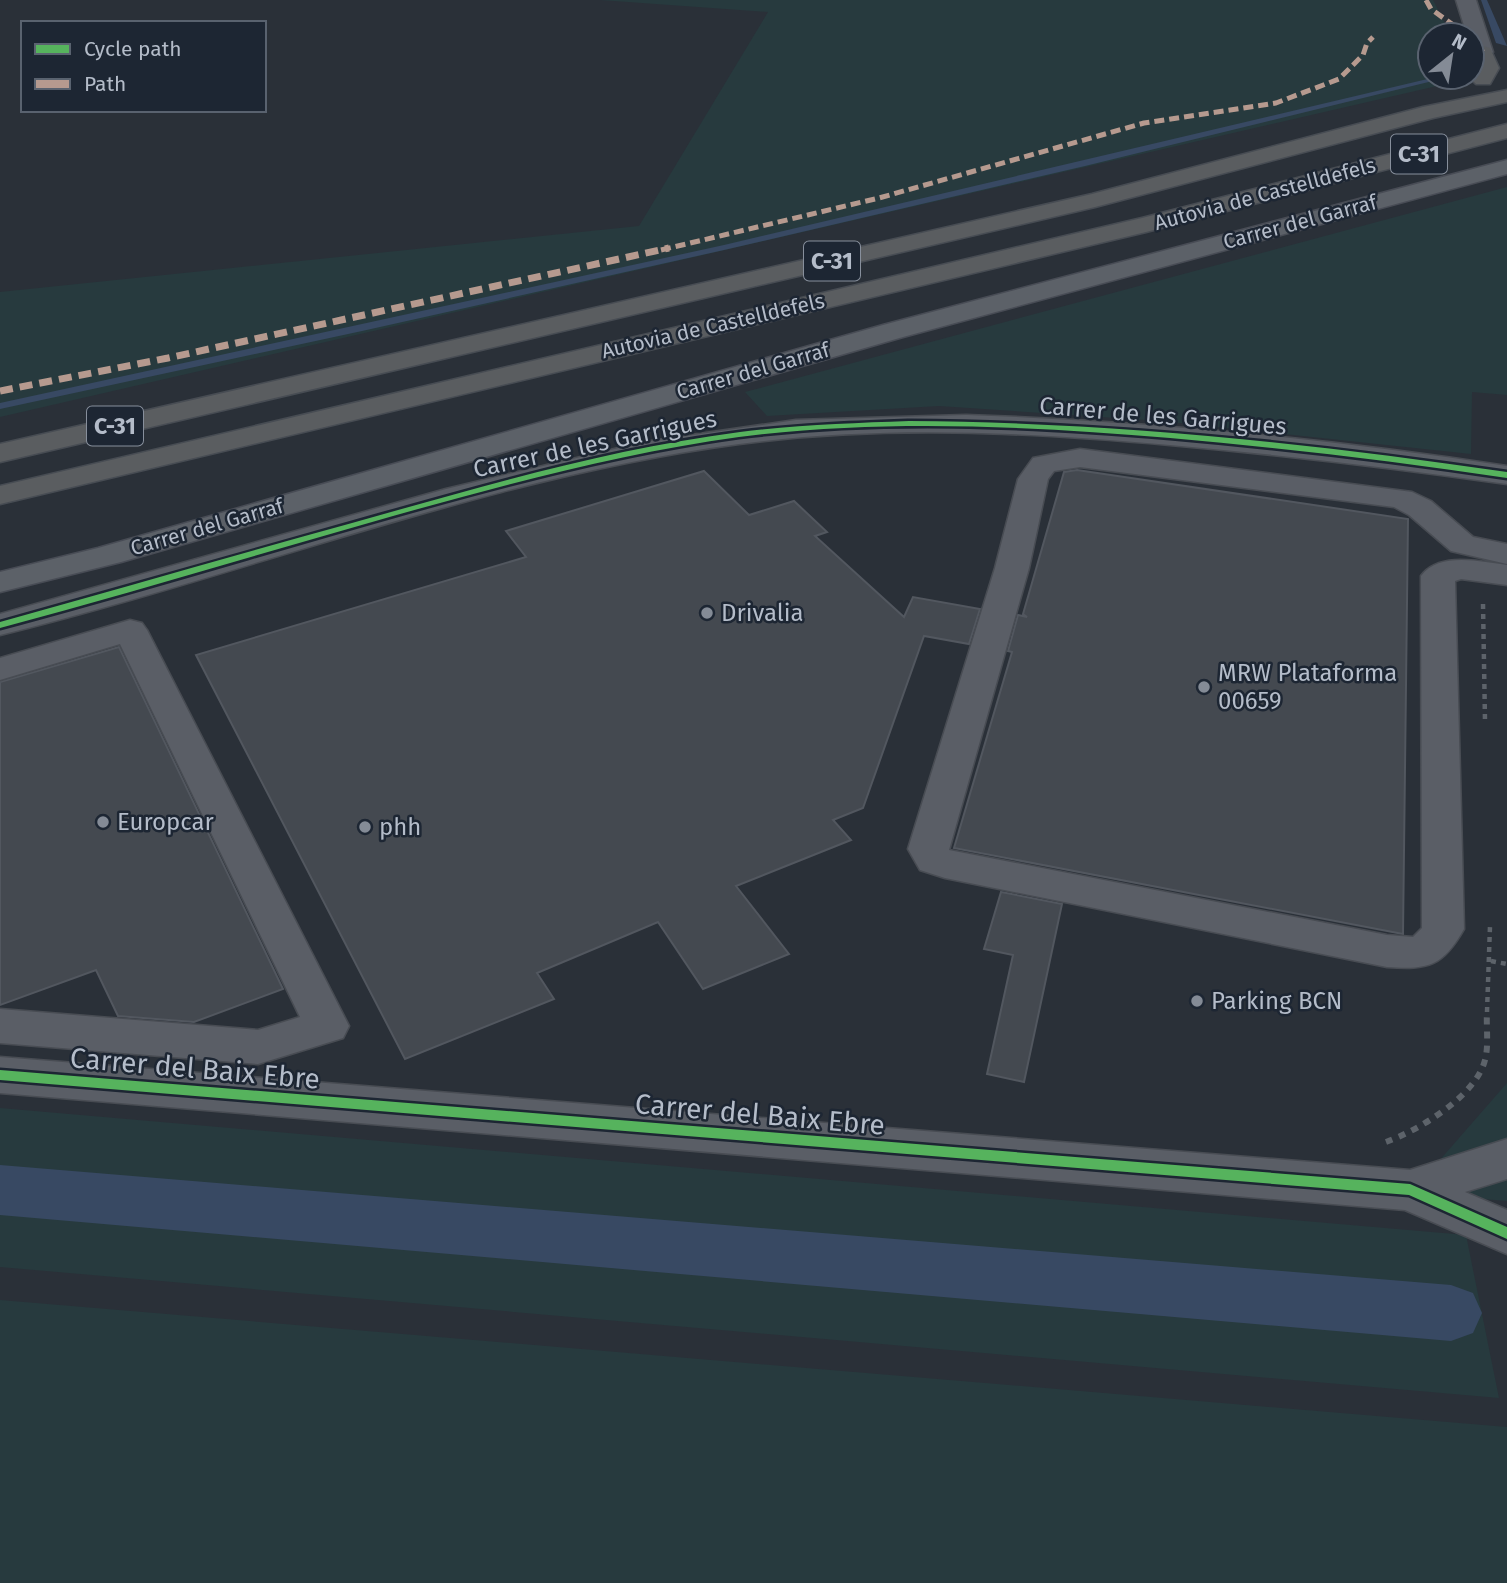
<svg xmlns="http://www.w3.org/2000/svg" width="1507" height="1583" font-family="'Fira Sans',sans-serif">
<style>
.green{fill:#273a3e}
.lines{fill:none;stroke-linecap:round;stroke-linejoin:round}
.stream{fill:#384963;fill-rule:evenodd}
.canal{fill:#384963;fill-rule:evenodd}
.building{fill:#444950;stroke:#52575f;stroke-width:2}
.minor-casing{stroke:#484c53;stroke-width:3}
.major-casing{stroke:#484c55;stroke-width:3}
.highway-casing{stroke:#474c53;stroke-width:3}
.path-far1{stroke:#5d636a;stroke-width:4.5;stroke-dasharray:5 5;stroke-linecap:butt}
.path{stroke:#5d636a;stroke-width:6;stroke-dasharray:7 7;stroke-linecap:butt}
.minor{fill:#5a5e66;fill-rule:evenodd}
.major{fill:#5c6168;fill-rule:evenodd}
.highway{fill:#5a5d60;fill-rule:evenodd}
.quiet-far1{stroke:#b69a8f;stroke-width:5;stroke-dasharray:10 5;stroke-linecap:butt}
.quiet{stroke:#b69a8f;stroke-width:7;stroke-dasharray:13 7;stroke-linecap:butt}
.cycleway-casing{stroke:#1d2633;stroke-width:5}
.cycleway{fill:#56b35d;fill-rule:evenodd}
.poi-dot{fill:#848b96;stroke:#1d2633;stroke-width:2.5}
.labels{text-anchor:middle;stroke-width:5;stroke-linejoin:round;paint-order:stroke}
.far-street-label{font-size:21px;fill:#b4bcc9;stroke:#1d2633}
.shield{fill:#1d2633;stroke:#878f9c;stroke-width:2}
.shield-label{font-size:23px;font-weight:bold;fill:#b4bcc9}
.street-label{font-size:24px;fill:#b4bcc9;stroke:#1d2633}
.poi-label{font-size:24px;fill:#b4bcc9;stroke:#1d2633;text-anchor:start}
.near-street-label{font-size:28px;fill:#b4bcc9;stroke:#1d2633}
</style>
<rect width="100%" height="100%" fill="#2a3038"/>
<!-- green -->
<path class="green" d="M600,0H1433L1451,35H1430V77H1463V80L0,417V292L639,226L768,12Z
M1507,187V395L1472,392L1471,454L1161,421L939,406L767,416L745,392Z
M1507,1083V1201L1411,1193Z
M0,1108L1466,1235L1499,1398L0,1267Z
M0,1300L1507,1427V1583H0Z"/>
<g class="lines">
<!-- stream -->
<path class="stream" d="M1481,0H1487L1507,46L1496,43Z
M1436,77H1449L1085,166L724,250L362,331L0,409V403L724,245Z"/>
<!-- canal -->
<path class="canal" d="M0,1165L1451,1285L1473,1293L1482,1313L1473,1333L1451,1341L0,1215Z"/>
</g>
<!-- building -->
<path class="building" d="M1077,470L1408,519L1403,934L954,848L1012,652L1008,651L1018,615L1027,617L1023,614L1064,472Z
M704,471L749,515L794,501L827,532L815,536L904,617L913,597L980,609L969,644L924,636L863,808L833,820L851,840L736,886L789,954L703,989L658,922L537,973L554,999L405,1059L196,655L526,557L506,531Z
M119,647L283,989L194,1022L118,1016L96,970L0,1005V682Z
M1001,892L1062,904L1024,1082L987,1074L1013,955L984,949Z"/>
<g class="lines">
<defs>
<path id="minor" d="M1456,0H1476L1493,52L1490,56H1476L1472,49V35H1467Z
M966,415C1147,421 1328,439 1507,466V484C1395,468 1283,455 1170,445C1027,432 882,425 739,444C489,477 244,575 0,635V614L446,489L644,442L796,420Z
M1080,449L1412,492L1431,501L1473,537L1507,544V564L1451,551L1409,515L1394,507L1080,467L1054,471L1048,479L1029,568L949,850L1387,935L1413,937L1422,928L1421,576C1439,551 1482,562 1507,565V585L1461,579L1455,581L1464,929C1443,966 1429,970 1387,967L945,878L920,870L908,849L995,568L1018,479L1033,458Z
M130,620L142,623L147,630L349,1026L343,1038L258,1064L0,1043V1009L258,1030L300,1017L120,644L0,680V658Z
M0,1057L1410,1170L1507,1139V1179L1465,1192L1507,1210V1254L1405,1210L0,1093Z"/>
<path id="major" d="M1507,160V174L903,337L121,562L0,592V572L98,548L883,325Z"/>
<path id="highway" d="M1483,46L1490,48L1499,68L1490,84H1476L1472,80L1479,68L1473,52L1476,48Z
M1507,90V102L1433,118L1095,207L0,462V444L1092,194L1423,107Z
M1507,124V138L1146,232L0,504V486L1142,218Z"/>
</defs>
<!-- minor casing -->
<use href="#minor" class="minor-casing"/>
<!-- major casing -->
<use href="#major" class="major-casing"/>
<!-- highway casing -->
<use href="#highway" class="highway-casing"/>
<!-- path-far1 -->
<path class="path-far1" d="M1483,604L1485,721
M1491,961L1507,964
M1487,1012L1490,926"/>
<!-- path -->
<path class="path" d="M1386,1142C1419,1130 1476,1096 1485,1060C1489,1045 1486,1026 1487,1011"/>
<!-- minor -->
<use href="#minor" class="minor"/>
<!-- major -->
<use href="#major" class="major"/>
<!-- highway -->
<use href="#highway" class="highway"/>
<!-- quiet-far1 -->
<path class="quiet-far1" d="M1426,0L1431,9L1467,35
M1472,39L1483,52
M661,250L879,198L1144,123L1276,103L1339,79L1363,55L1367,43L1373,37"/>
<!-- quiet -->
<path class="quiet" d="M0,391L168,358L669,248"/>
<defs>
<path id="cycleway" d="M909,421C1109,422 1309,443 1507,472V478C1395,461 1283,448 1170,438C1027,426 882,419 739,437C622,453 507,484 393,516C262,553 132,593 0,628V622C118,589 235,555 352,523C480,487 608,449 740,432C796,425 853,423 909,421Z
M0,1070L1410,1184L1507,1227V1239L1409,1195L0,1080Z"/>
</defs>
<!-- cycleway casing -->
<use href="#cycleway" class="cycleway-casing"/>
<!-- cycleway -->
<use href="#cycleway" class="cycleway"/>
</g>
<!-- markers -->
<g class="poi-dot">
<circle cx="707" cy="613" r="7"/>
<circle cx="1204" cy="687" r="7"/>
<circle cx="103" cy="822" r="7"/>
<circle cx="365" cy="827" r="7"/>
<circle cx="1197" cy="1001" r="7"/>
</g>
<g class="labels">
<!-- far-street labels -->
<g class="far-street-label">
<text transform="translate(1265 194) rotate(-15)" y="7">Autovia de Castelldefels</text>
<text transform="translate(1300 222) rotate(-15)" y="7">Carrer del Garraf</text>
<text transform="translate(713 326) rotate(-13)" y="7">Autovia de Castelldefels</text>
<text transform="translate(753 371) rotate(-16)" y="7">Carrer del Garraf</text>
<text transform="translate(207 527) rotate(-16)" y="7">Carrer del Garraf</text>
</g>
<!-- shield labels -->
<g class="shield">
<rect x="1391" y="134.5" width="56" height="39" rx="5"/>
<rect x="804" y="241.5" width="56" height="39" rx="5"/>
<rect x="87" y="406.5" width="56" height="39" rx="5"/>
</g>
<g class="shield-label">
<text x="1419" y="162">C-31</text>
<text x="832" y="269">C-31</text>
<text x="115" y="434">C-31</text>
</g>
<!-- street labels -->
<g class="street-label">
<text transform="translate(1163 416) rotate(5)" y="8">Carrer de les Garrigues</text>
<text transform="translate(595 444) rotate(-12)" y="8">Carrer de les Garrigues</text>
</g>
<!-- poi labels -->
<g class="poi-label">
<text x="721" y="621">Drivalia</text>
<text x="1218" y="681">MRW Plataforma<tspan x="1218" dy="28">00659</tspan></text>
<text x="117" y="830">Europcar</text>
<text x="379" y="835">phh</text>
<text x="1211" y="1009">Parking BCN</text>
</g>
<!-- near-street labels -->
<g class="near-street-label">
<text transform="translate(195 1068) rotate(5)" y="10">Carrer del Baix Ebre</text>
<text transform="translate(760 1114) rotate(5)" y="10">Carrer del Baix Ebre</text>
</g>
</g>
<!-- legend -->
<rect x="21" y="21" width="245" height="91" fill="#1d2633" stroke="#59626f" stroke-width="2"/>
<rect x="35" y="44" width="35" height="10" fill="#56b35d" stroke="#59626f" stroke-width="2"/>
<text x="84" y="56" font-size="21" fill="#b4bcc9">Cycle path</text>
<rect x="35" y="79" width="35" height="10" fill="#b69a8f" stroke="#59626f" stroke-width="2"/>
<text x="84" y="91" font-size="21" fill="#b4bcc9">Path</text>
<!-- north arrow -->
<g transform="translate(1451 56) rotate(30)"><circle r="33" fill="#1d2633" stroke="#59626f" stroke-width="2"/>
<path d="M0-5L12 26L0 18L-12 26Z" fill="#848b96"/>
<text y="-10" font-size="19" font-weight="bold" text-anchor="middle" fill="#b4bcc9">N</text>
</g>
</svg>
